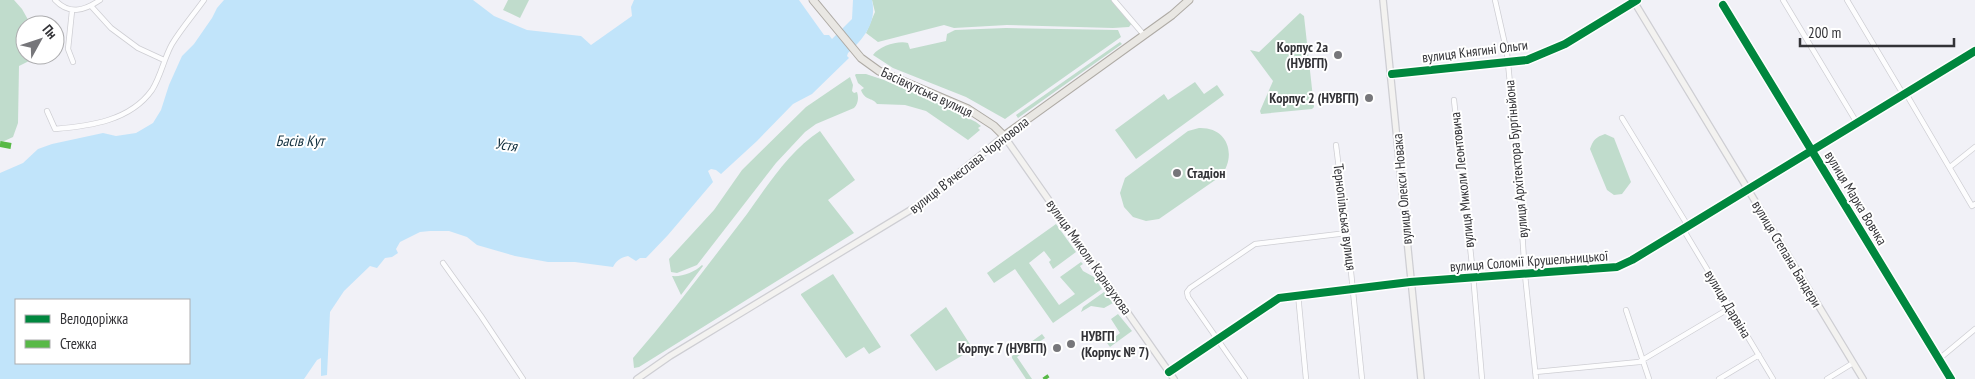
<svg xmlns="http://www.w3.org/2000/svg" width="1975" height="379" font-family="'PT Sans Narrow',sans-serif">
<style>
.green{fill:#c0dccc}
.water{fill:#c1e4fa;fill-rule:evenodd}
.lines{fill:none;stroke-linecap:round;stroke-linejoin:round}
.minor-casing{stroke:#ceced3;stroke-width:6}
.tertiary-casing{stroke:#ceced3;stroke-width:7}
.secondary-casing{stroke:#ceced3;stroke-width:8}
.primary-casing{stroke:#aeaaa4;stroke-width:9}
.minor{stroke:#fdfdfe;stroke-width:4.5}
.tertiary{stroke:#fdfdfe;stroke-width:5}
.secondary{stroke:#f3f2f0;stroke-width:5.5}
.primary{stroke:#e9e7e3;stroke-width:7}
.quiet{stroke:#58b947;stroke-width:6;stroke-dasharray:12 6;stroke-linecap:butt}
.cycleway-casing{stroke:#fff;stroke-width:11}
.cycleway{stroke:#00873e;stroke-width:8}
.poi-dot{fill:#76767a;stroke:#fff;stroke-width:2}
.labels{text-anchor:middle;stroke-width:4;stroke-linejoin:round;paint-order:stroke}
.poi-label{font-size:14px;font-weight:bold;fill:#333337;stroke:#fff;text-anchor:end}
.street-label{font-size:14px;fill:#333337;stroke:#fff}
.water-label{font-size:15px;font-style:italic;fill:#112f3e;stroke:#fff}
</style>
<rect width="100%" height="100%" fill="#f1f1f7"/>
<!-- green -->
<path class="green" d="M0,0H14L22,9L31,25H25V55H41L19,66L18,123L13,137L0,143Z
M508,0H529L520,18L503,10Z
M872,0H1112L1132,23L1129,27L1113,28L1007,25L954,28L944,25L878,42L866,33L875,12Z
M1300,13L1304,16L1314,107L1312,109L1261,114L1260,111L1273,81L1250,50L1259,52Z
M1006,28L1118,30L1121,37L1005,119L966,97L893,68L873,55C879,46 899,40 908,43L910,49L946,41L947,34L955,30Z
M1120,42L1122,44L1018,118L1016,115Z
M856,74H866L884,80L942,105L976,122L981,126L978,128L980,130L968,140L926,111L905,105L877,104C872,97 865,101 861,90L864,88L858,83L855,75Z
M850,77L853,85L852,91L854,93L857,92C859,98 858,104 854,108L816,124L805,132L776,163L697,265L677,273L671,272L669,259L714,210L742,170L806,107Z
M1195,82L1204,94L1217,85L1224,95L1136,159L1115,130L1164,94L1168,100Z
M1199,128C1228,127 1237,155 1221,176L1159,219L1146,221L1133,217L1124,207L1120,193L1125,178L1188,131Z
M820,131L855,180L828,200L854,233L639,367L634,368L633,358C673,312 710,262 747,214C767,186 791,149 820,131Z
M1605,134L1614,138L1631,182L1622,194L1614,195L1607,190L1590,149C1593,140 1596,137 1605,134Z
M1056,224L1076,252L1053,269L1049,262L1051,260L1044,251L1029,263L1059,305L1075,294L1060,277L1081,262L1083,264L1080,266L1083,271L1094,277L1102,289L1053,323L1015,269L994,283L987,273Z
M702,265L703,266L681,295L672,276C682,277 695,272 702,265Z
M833,274L881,347L869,354L864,347L846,358L801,295V294Z
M1104,292L1113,303L1104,308L1091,306L1081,312L1083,307Z
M946,307L973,349L936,371L910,335Z
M1118,314L1132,331L1110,347L1107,343L1120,333L1111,319Z
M1042,334L1045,338L1017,357L1032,379H1026L1012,358V356Z"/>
<!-- water -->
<path class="water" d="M224,0H473L494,16L527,30L581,36L591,45L632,16L631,7L634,0H799L824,35H829L832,39L852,19L853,0H872C877,23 864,38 848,53L847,56L849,58L812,94L793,104L757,141L721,174L716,170L711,169L708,171L713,182L668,235L646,258H640L636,261L628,256C620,258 617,260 613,267L575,262H548L515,256L477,245L467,237L449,231H430L420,232L400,242L396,249L398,253L392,257L385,258L377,268L370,266L344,291L330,312L327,375L321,376V358L317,360L304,379H0V173L23,163L38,149L52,144L103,133L116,136L136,133L153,123L161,110L169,85L182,56L194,44L212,18L217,8ZM16,300H189V363H16Z"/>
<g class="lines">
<defs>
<path id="minor" d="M55,0C69,15 84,11 100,0
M1114,0L1144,35
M1495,0L1507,53L1517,155L1525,275L1536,379
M1783,0L1857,123
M1847,0L1900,89L1908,97L1972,206L1975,204
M1723,5L1951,379
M91,6L111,28L138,48L164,60
M72,11L68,49L73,62
M1454,100L1473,274L1482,379
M47,111L55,129C90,126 130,121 152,90C161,76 164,58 172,44C181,29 194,14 204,0
M1622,118L1688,226
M1336,145L1347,233L1362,379
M1950,167L1975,147
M1683,229L1773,379
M443,263L481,316L523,379
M1298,294L1306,379
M1626,310L1649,379
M1939,359L1975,329
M1169,372L1279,298L1410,282L1617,267L1632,260L1688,226L1975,51
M1535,372L1639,362L1730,308
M1245,379L1188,297L1187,292L1190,288L1255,244L1347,233
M1719,379L1759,355
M1827,379L1853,363"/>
<path id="tertiary" d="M1392,74L1527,60L1565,44L1637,0"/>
<path id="secondary" d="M1383,0L1421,379
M1633,0L1863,379
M637,379L670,356L922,203L1004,136L1174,379"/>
<path id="primary" d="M813,0L861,58L879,71L968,109L994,126L1004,136L1172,15L1189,0"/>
</defs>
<!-- minor casing -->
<use href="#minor" class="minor-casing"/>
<!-- tertiary casing -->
<use href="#tertiary" class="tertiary-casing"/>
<!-- secondary casing -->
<use href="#secondary" class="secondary-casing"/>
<!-- primary casing -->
<use href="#primary" class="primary-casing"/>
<!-- minor -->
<use href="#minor" class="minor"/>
<!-- tertiary -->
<use href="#tertiary" class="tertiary"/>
<!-- secondary -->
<use href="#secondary" class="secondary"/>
<!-- primary -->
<use href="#primary" class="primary"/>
<!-- quiet -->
<path class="quiet" d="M0,144L11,146
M1045,376L1047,379"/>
<defs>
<path id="cycleway" d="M1723,5L1951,379
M1392,74L1527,60L1565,44L1637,0
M1169,372L1279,298L1410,282L1617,267L1632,260L1688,226L1975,51"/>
</defs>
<!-- cycleway casing -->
<use href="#cycleway" class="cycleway-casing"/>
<!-- cycleway -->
<use href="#cycleway" class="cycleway"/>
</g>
<!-- markers -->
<g class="poi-dot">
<circle cx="1338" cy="55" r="5"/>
<circle cx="1369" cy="98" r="5"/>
<circle cx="1177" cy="173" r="5"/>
<circle cx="1071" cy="344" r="5"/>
<circle cx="1057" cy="348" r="5"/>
</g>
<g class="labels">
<!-- poi labels -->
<g class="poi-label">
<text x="1328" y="52">Корпус 2а<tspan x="1328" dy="16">(НУВГП)</tspan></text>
<text x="1359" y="103">Корпус 2 (НУВГП)</text>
<text x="1187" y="178" text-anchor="start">Стадіон</text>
<text x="1081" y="341" text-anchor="start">НУВГП<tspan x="1081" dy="16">(Корпус № 7)</tspan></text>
<text x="1047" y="353">Корпус 7 (НУВГП)</text>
</g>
<!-- street labels -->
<g class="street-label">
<text transform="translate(1475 51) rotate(-7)" y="5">вулиця Княгині Ольги</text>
<text transform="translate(927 92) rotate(25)" y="5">Басівкутська вулиця</text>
<text transform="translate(1516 159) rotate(-95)" y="5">вулиця Архітектора Бургіньйона</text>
<text transform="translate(969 165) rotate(-38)" y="5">вулиця Вʼячеслава Чорновола</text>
<text transform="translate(1462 180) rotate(-96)" y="5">вулиця Миколи Леонтовича</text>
<text transform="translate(1402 189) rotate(-95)" y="5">вулиця Олекси Новака</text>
<text transform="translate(1856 198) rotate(59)" y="5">вулиця Марка Вовчка</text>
<text transform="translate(1345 217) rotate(83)" y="5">Тернопільська вулиця</text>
<text transform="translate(1787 254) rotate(59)" y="5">вулиця Степана Бандери</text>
<text transform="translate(1089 257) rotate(55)" y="5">вулиця Миколи Карнаухова</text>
<text transform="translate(1529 261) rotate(-4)" y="5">вулиця Соломії Крушельницької</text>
<text transform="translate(1728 304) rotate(59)" y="5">вулиця Дарвіна</text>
</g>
<!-- water labels -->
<g class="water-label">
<text x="300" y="146">Басів Кут</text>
<text transform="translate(506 145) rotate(9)" y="5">Устя</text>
</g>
</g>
<!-- legend -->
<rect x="15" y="299" width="175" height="65" fill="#ffffff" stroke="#adadaf"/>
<rect x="25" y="315" width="25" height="8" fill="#00873e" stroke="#adadaf"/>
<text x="60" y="324" font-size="15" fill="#333337">Велодоріжка</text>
<rect x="25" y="340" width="25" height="8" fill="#58b947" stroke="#adadaf"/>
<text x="60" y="349" font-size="15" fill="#333337">Стежка</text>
<!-- north arrow -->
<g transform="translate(40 40) rotate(50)"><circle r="24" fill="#ffffff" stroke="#adadaf"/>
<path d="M0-4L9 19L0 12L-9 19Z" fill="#76767a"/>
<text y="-8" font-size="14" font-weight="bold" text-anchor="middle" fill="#333337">Пн</text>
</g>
<!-- scale -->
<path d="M1800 38v8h154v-8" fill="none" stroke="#333337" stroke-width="2.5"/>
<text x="1808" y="38" font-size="15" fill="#333337" stroke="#ffffff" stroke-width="4" paint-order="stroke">200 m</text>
</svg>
